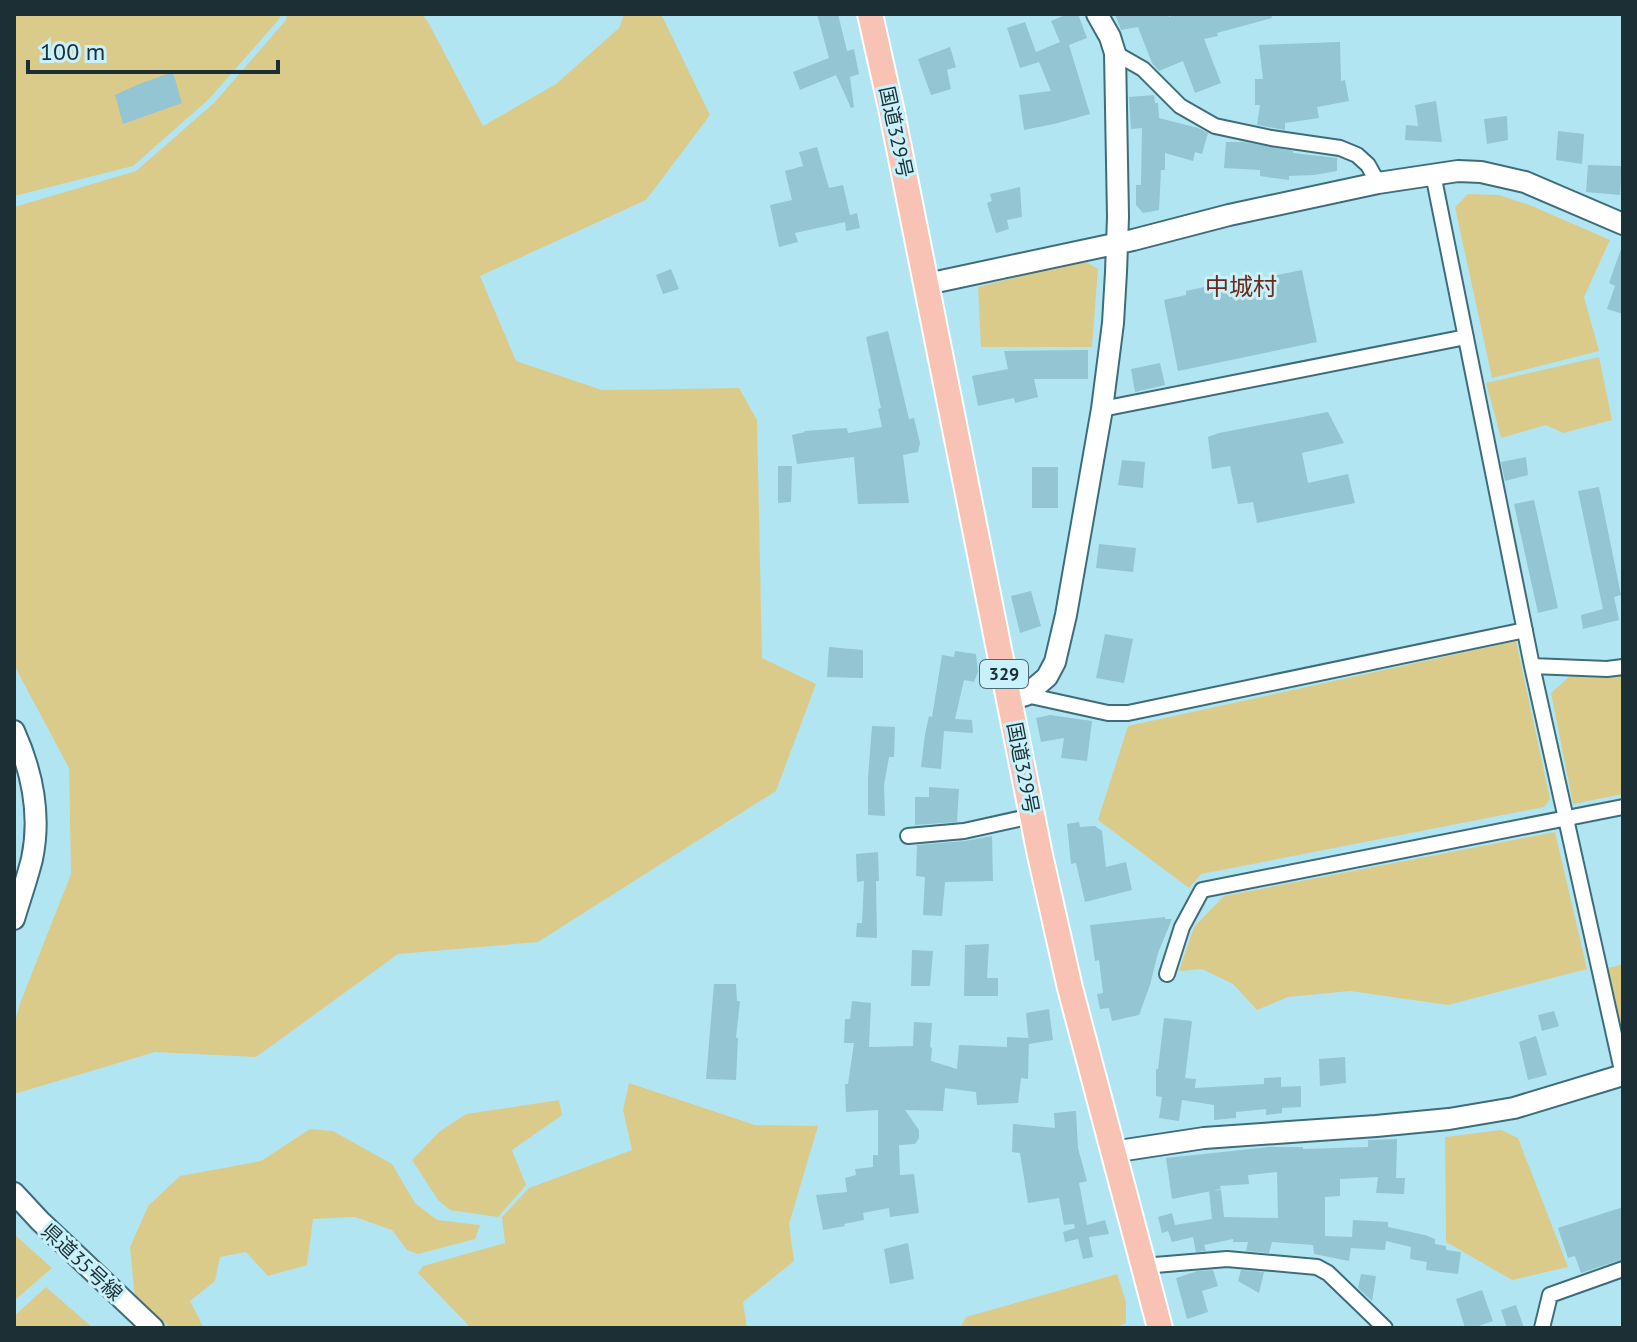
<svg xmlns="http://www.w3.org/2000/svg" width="1637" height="1342" font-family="'PT Sans','Noto Sans JP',sans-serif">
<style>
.green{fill:#dbcb8b}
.building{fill:#93c5d2}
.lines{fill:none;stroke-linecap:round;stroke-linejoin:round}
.street-casing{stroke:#3d6d79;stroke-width:18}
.secondary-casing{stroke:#3d6d79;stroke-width:24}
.highway-casing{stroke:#fff;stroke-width:28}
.street{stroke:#fff;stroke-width:14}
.secondary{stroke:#fff;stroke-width:20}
.highway{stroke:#f8c2b4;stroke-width:24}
.labels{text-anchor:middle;stroke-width:6;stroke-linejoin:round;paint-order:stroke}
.shield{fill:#c8f1fb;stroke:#4f6970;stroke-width:2}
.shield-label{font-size:18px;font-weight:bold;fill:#1b2f34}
.street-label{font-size:20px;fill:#1b2f34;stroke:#c8f1fb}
.quarter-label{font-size:24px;fill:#6c2918;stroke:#c8f1fb}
</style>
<rect width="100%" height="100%" fill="#b2e5f2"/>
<!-- green -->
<path class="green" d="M14,14H281L280,18L209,99L133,166L14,196Z
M287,14H422L428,22L483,126L556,84L619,28L624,14H661L710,115L646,200L480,276L516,361L602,390L739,388L757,420L762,658L816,684L776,791L538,942L398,954L256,1057L155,1052L14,1094V1024L21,1001L71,874L69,768L14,665V207L136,171L214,103L286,20Z
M1468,194L1499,195L1532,206L1610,240L1584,297L1599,351L1492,378L1455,207Z
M1083,260L1098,269L1092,347H981L978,287Z
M1599,357L1612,420L1563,433L1546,425L1501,438L1486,383Z
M1516,641L1550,799L1544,807L1201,874L1189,888L1098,820L1128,726Z
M1570,676H1623V794L1573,804L1551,693Z
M1555,832L1587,969L1448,1005L1350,991L1288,997L1257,1010L1233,984L1202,969L1179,971L1194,927L1224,896Z
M1623,964V1052L1604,969Z
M629,1083L755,1125L818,1126L789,1224L794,1261L743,1302L747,1328H471L418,1273L423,1266L505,1243L502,1217L529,1188L632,1150L623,1110Z
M559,1100L562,1115L512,1150L526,1185L498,1217L450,1210L438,1200L412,1160L439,1132L466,1114Z
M310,1129L333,1131L392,1164L415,1203L437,1220L480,1225L475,1239L418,1254L407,1250L392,1230L355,1217L313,1219L307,1265L268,1276L246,1252L220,1257L215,1281L190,1301L204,1328H171L135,1299L130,1247L148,1206L180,1176L261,1161Z
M1501,1130L1518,1138L1568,1267L1512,1280L1446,1242L1445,1137Z
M14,1234L52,1268L14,1301Z
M1117,1274L1126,1302V1323L1113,1328H960L966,1317Z
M46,1287L93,1328H14V1316Z"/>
<!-- building -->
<path class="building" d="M817,14H838L847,51L854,49L859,74L850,77L854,107L851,108L836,75L800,90L793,72L829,58Z
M1068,14H1078L1087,38L1069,45L1090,114L1058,123L1024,130L1019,95L1051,91L1037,57L1039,62L1020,68L1007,28L1025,22L1036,52L1060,42L1051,21Z
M1115,14H1169V17L1176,14H1271L1272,18L1217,33L1218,36L1204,39L1221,83L1195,93L1183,61L1159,71L1152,63L1138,27L1121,30Z
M1340,42L1341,81L1345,80L1349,101L1317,107L1319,118L1285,123V130L1257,125L1260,105H1255V79H1263L1259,45Z
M950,47L956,67L947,70L951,89L931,95L918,59Z
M173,72L182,103L123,124L115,95L139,84Z
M1154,95L1155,103H1158L1159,118L1198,128L1208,133L1202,154L1195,152L1193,161L1165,153V170H1161L1159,210L1143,213L1136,205V185H1141L1142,128L1131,129L1129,97Z
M1436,101L1442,142L1405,140L1406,125L1418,126L1415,105Z
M1507,116L1508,140L1487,144L1484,119Z
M1558,131L1584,134L1582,164L1556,160Z
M1226,142H1244L1293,151V153L1337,158V171L1314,175L1289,176V180L1260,176V170L1224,168Z
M817,147L829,188L843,185L850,215L857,213L860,228L846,231L845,222L795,233L798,242L779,247L770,205L792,200L785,171L803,166L799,152Z
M1588,165L1622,166L1620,195L1586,192Z
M1020,187L1022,217L1007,220L1009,229L996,233L987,203L992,201L990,194Z
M1621,249H1623V314L1607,309L1615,286L1609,283Z
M671,269L679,289L663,294L656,275Z
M1302,270L1317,342L1178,371L1164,300L1186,295V291L1223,283L1224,286Z
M888,331L909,419L914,418L920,443L918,452L903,455L909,503L858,504L854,457L797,464L792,435L805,432L804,431L847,428L848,433L882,427L878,409L881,408L866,337Z
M1088,350V379H1034L1038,397L1015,403L1014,398L978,406L972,376L1008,369L1004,351Z
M1160,363L1165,385L1135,392L1131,369Z
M1328,412L1344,443L1302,453L1308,483L1348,474L1355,503L1257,523L1253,502L1238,504L1230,466L1212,469L1208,437L1219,433Z
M1526,457L1528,475L1505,481L1501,462Z
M1122,460L1145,462L1143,488L1118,485Z
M778,466H792L791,502L778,503Z
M1032,467H1058V508H1032Z
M1599,487L1621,595L1614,597L1619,620L1583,629L1581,615L1603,609L1578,491Z
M1534,500L1558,608L1538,613L1514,504Z
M1099,544L1136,548L1133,572L1096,568Z
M1031,591L1041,626L1020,633L1011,596Z
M1105,634L1133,639L1124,683L1096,678Z
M829,647L863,650V678L827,677Z
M955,651L976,654L978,672L974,682L964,680L955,719L972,720L973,733L944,731L941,769L921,767L925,734L929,716L932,717L942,655L954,657Z
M1050,715L1092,721L1087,761L1061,758L1064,738L1041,742L1036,718Z
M872,726L895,727L894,757H889L884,785L885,816L868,815V778Z
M929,787L959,789L957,822L915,825V797H929Z
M1079,822L1080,827L1095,826L1102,831L1106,867L1126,862L1132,890L1085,902L1076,863L1071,864L1067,824Z
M992,836L993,881L945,882L942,916L923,915L925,877L916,876L917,845L965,841Z
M878,852L879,881H876L877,938L856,937L857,923H862L864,881L857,882L856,854Z
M1165,917V919H1172L1158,953L1150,985L1139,1015L1112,1021L1109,1008L1100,1009L1097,994L1103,993L1099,960L1095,961L1090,925Z
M989,944L987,978H998V996H964L965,945Z
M912,950L933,951L930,986H911Z
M714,984H736L737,1001H740L736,1038H738L736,1080L706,1079Z
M852,1001L871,1003L869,1047L913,1046L914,1022L932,1023L930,1047L932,1048L931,1061L957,1069L959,1045L1007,1047V1037L1029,1038L1028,1079L1021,1078L1018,1103L977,1105L976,1092L945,1088L943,1111L905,1110L919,1130V1138L915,1144L899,1145L900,1175L914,1174L919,1213L890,1217L889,1208L863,1213L864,1220L844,1224L845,1226L823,1230L816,1195L847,1192L845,1178L856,1175L855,1169L873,1167V1155H878V1110L846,1112L845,1084H848L854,1043H844L845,1019H850Z
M1049,1009L1053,1040L1029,1044L1026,1013Z
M1554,1011L1559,1026L1542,1031L1538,1015Z
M1164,1018L1192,1021L1185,1078L1196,1079L1195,1088L1264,1084V1078L1281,1077V1087L1301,1086V1107L1282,1108V1113L1266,1115V1109L1236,1112V1118L1214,1120V1105L1182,1100L1179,1121L1159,1118L1162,1097L1156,1096V1069H1158Z
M1536,1036L1547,1075L1528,1080L1519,1042Z
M1345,1057L1346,1083L1320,1086L1319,1059Z
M1076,1111L1078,1148L1087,1181L1079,1183L1087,1225L1105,1220L1109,1234L1089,1237L1093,1257L1083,1259L1078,1239L1065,1242L1063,1232L1075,1228L1074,1224L1064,1225L1059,1198L1028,1203L1020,1153L1012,1152L1013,1124L1055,1128L1054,1113Z
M1397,1139L1396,1178H1405L1404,1194L1376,1193L1378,1177L1340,1179V1196L1325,1197V1236L1352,1237L1353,1220L1388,1222V1227L1425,1235L1435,1239V1244L1446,1246V1250L1461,1252L1458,1274L1426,1270L1427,1262L1410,1259L1411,1247L1386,1241L1385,1250L1351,1248V1246L1349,1261L1314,1254L1313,1245L1272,1242L1269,1253L1246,1251L1248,1242H1233V1239L1204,1245L1206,1251L1196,1252L1193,1237L1172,1242L1168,1231L1162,1233L1158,1217L1172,1213L1175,1225L1212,1219L1209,1191L1221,1190L1224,1217L1278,1218L1277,1172L1248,1175L1249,1184L1220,1186L1221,1189L1172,1199L1166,1158L1269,1147H1303V1149L1368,1147V1140Z
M1623,1207V1259L1581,1273L1575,1256L1568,1258L1558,1228Z
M908,1243L914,1279L890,1284L884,1249Z
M1213,1270L1218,1286L1202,1291L1208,1312L1187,1319L1176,1278L1198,1271Z
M1241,1270L1264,1272L1259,1293L1238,1281Z
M1361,1274L1376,1276L1372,1301L1358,1288Z
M1482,1290L1493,1321L1473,1328H1465L1456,1299Z
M1516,1305L1524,1328H1507L1501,1310Z"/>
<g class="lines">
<defs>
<path id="street" d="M1115,53L1143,69L1180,106L1215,126L1271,138L1340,148L1357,155L1368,165L1378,183
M1433,174L1532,666L1623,1075
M1102,409L1466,337
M1532,666L1607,669L1623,667
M1026,695L1108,713H1128L1525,630
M908,836L964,831L1032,816
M1167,974L1182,927L1202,890L1623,807
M1143,1266L1227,1259L1317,1267L1328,1273L1385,1328
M1542,1328L1550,1295L1623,1269"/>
<path id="secondary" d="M927,284L1133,240L1229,215L1378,183L1458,171L1481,172L1525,182L1623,224
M1009,700L1026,695L1047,677L1055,662L1066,615L1102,409L1113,323L1116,272L1118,217L1115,53L1110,37L1097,14
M14,731C32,771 41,816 32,859C27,879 20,899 14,919
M1112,1152L1204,1138L1376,1126L1449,1119L1514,1108L1623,1075
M14,1193L40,1221L153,1328"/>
<path id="highway" d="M870,14L891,108L1040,855L1070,988L1160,1328"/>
</defs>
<!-- street casing -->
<use href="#street" class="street-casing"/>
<!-- secondary casing -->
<use href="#secondary" class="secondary-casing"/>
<!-- highway casing -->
<use href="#highway" class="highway-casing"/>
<!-- street -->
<use href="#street" class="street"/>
<!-- secondary -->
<use href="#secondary" class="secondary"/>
<!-- highway -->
<use href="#highway" class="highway"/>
</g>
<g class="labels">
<!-- shield labels -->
<rect class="shield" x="980" y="660" width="48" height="28" rx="6"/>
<g class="shield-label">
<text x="1004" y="680">329</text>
</g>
<!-- street labels -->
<g class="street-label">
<text transform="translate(896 132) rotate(78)" y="7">国道329号</text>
<text transform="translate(1023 768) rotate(79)" y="7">国道329号</text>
<text transform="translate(82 1262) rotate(43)" y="7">県道35号線</text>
</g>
<!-- quarter labels -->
<g class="quarter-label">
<text x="1241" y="295">中城村</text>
</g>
</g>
<!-- border -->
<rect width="1637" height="1342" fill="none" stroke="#1b2f34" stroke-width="32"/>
<!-- scale -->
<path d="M28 60v12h250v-12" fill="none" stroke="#1b2f34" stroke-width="4"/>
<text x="40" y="60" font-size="24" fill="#1b2f34" stroke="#c8f1fb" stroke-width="6" paint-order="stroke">100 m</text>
</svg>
